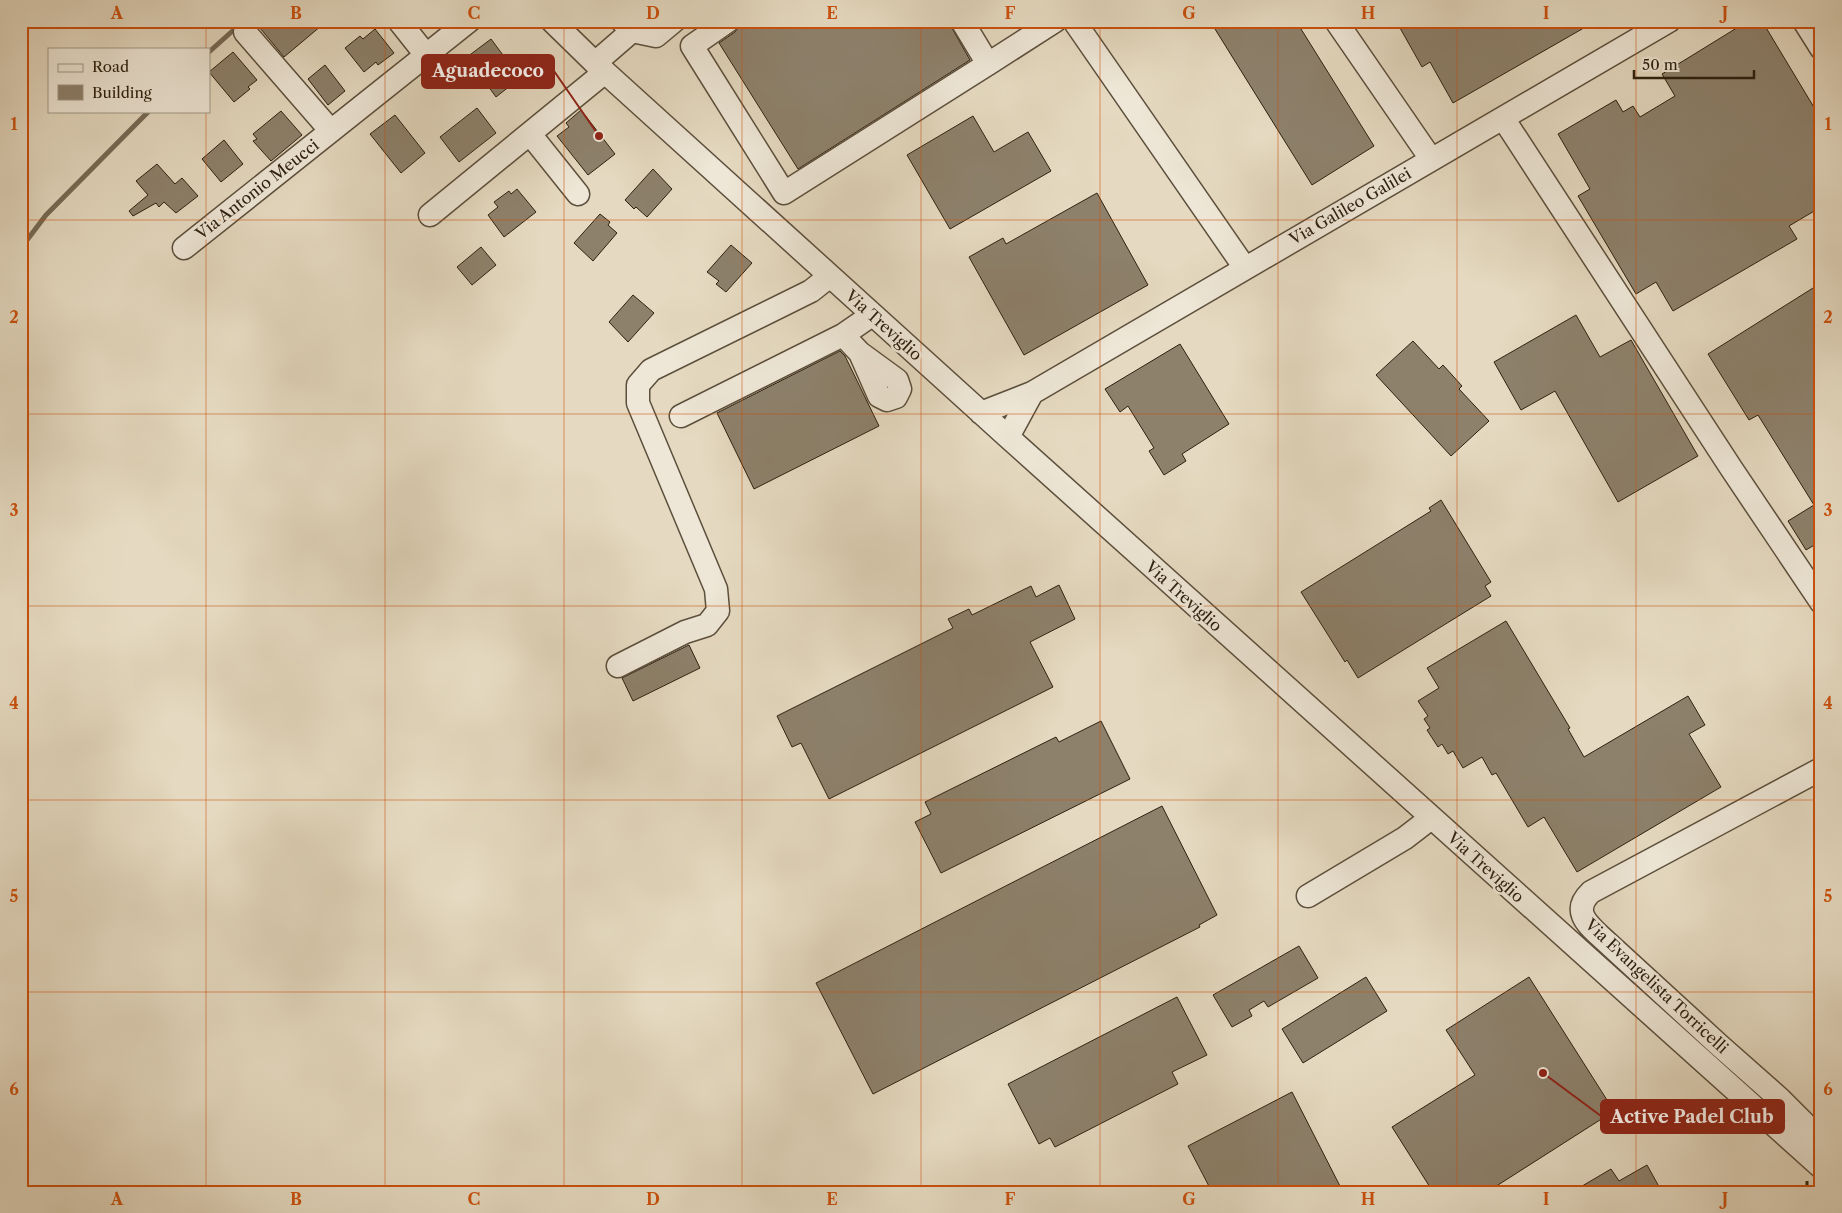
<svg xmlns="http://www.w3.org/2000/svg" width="1842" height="1213" font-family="'Libre Caslon Text',serif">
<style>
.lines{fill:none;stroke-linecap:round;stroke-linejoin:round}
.stream{stroke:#776a56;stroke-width:5}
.building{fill:#8d816c;stroke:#2e2110}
.minor-casing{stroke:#5c4f3c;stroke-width:25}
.path{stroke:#2e2110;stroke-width:3;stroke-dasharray:4 2.5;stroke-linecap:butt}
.minor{stroke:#eee7d7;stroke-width:22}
.grid{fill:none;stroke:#cc510d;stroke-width:1;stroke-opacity:0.55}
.labels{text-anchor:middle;stroke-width:5;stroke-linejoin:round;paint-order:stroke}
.street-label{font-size:16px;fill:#2e2110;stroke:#eee7d7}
.leader{fill:none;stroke:#8f2418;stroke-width:2}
.callout-dot{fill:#8f2418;stroke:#eee7d7;stroke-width:2}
.callout{fill:#8f2418;stroke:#8f2418;stroke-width:2}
.callout-label{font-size:18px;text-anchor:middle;font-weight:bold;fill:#fff}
.neatline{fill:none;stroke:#cc510d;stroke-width:2}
.grid-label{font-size:16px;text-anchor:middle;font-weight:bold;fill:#cc510d}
</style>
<rect width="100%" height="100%" fill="#e5dac1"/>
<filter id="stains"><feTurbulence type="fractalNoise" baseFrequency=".004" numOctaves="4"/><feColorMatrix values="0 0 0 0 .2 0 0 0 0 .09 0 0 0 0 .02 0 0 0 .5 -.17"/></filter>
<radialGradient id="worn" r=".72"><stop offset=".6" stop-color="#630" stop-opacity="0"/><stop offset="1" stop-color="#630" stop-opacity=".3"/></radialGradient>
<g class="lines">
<!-- stream -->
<path class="stream" d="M209,52L238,26
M21,248L46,215L149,111"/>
</g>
<!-- building -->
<path class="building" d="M268,21H327L284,57L260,28Z
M746,21H948L970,60L798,169L719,43L735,32L740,25Z
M1210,21H1296L1374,146L1312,185Z
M1412,21H1596L1453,103L1430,62L1422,67L1400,28Z
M1748,21H1762L1821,119V207L1789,226L1797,239L1673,311L1656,282L1636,294L1578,196L1590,189L1558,134L1616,100L1623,112L1633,106L1640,117L1675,96L1662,74Z
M375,29L394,53L378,65L376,62L364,72L345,48L360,36L363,39Z
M491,39L520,78L496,97L467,57Z
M233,52L257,80L248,87L250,89L234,102L209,72Z
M325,65L345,91L328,105L308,79Z
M477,108L496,133L459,162L440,137Z
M581,110L615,154L588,175L557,136L569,127L566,123Z
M281,111L302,135L271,161L253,141L257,139L253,134Z
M395,115L425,153L401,173L370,134Z
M973,116L994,152L1028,132L1051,171L950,229L907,155Z
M224,140L243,164L221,182L202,159Z
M157,164L175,184L182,178L198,196L176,213L164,202L159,207L156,203L133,216L129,211L148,195L136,181Z
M653,169L672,189L647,217L636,207L634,209L625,200Z
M517,189L536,212L504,237L488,215L498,207L494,202L509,191L511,194Z
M1097,193L1148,285L1024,355L969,257L1003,238L1006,244Z
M600,214L610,222L608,225L617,233L593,261L574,243Z
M731,245L752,263L726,292L716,284L719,281L707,272Z
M481,247L496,265L472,285L457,267Z
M1821,283V541L1806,550L1788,521L1814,505L1758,415L1749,420L1708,354Z
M633,295L654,313L628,342L609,322Z
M1576,315L1600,357L1631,340L1698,456L1618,502L1555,391L1521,410L1494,362Z
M1413,341L1439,369L1443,365L1462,386L1459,389L1489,421L1451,456L1376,375Z
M1180,344L1229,424L1182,454L1186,461L1164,475L1149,451L1154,448L1128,406L1120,412L1105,389Z
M840,351L845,356L879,426L754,489L717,413Z
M1441,500L1491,582L1485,586L1491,596L1358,678L1347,660L1345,662L1301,592L1431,511L1429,508Z
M1059,585L1075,619L1030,642L1053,687L829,799L801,743L792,747L777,716L953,628L948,619L969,609L972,615L1031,586L1036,597Z
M1506,621L1570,728L1568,729L1584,757L1688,696L1705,725L1689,734L1721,787L1577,872L1544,817L1528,827L1496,773L1492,775L1482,757L1463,768L1453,751L1448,754L1442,744L1438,747L1427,730L1430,728L1424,719L1428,716L1418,701L1439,688L1427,668Z
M689,645L700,668L633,701L622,678Z
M1101,721L1130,779L941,873L915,822L931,814L925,802L1056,737L1059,742Z
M1162,806L1217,915L1199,925L1200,927L873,1094L816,983Z
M1299,946L1318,978L1268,1007L1264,1001L1249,1010L1252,1016L1232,1027L1213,995Z
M1366,977L1387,1011L1303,1063L1282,1029Z
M1529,977L1614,1111L1487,1192H1433L1392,1127L1475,1075L1446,1030Z
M1177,997L1207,1055L1172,1072L1178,1084L1055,1147L1050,1138L1039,1144L1008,1084Z
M1292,1092L1343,1192H1212L1188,1146Z
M1647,1165L1662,1192H1572L1611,1169L1619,1181Z"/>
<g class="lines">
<defs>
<path id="minor" d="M399,21L426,55
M552,21L595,63L1008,437L1821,1167
M728,21L692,46L784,193L988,64
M962,21L988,64L1055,21
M1074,21L1245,268
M1336,21L1431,159
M1804,21L1821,48
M632,31L656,36L674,21
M245,32L331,131
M595,63L632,31L622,21
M1503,118L1731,468L1821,602
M530,134L578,194
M430,215L605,72
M184,248L469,21
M843,335L860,353L879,396L887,400L896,397L900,389L897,380L860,353
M981,413L1032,393L1669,21
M681,416L843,335L872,315
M1008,437L1032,393
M618,666L685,632L707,625L718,611L716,589L638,403V385L651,370L811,291L830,276
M1308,896L1405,838L1431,818
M1812,1159L1814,1143L1806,1125L1780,1099L1719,1045L1600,936C1586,923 1572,910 1591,892L1821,769"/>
</defs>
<!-- minor casing -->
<use href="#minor" class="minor-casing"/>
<!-- path -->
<path class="path" d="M1807,1181V1188L1812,1192"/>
<!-- minor -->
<use href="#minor" class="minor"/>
</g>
<!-- grid -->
<path class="grid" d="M206,21V49M385,21V1192M564,21V1192M742,21V1192M921,21V1192M1100,21V1192M1278,21V1192M1457,21V1192M1636,21V1192M206,111V1192M21,220H1821M21,414H1821M21,606H1821M21,800H1821M21,992H1821"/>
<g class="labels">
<!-- street labels -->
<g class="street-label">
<text transform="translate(257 189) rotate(-38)" y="6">Via Antonio Meucci</text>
<text transform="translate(1350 206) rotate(-30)" y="6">Via Galileo Galilei</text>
<text transform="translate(884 325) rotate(42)" y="6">Via Treviglio</text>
<text transform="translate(1184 596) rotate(42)" y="6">Via Treviglio</text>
<text transform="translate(1486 867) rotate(42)" y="6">Via Treviglio</text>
<text transform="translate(1657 986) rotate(43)" y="6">Via Evangelista Torricelli</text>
</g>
</g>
<!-- callouts -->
<path class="leader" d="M599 136L554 71M1543 1073L1601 1116"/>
<g class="callout-dot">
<circle cx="599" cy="136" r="5"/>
<circle cx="1543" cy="1073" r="5"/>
</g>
<g class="callout">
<rect x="422" y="55" width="132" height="33" rx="5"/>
<rect x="1601" y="1100" width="183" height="33" rx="5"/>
</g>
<g class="callout-label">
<text x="488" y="77">Aguadecoco</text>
<text x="1692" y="1123">Active Padel Club</text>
</g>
<!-- margin -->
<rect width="1842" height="1213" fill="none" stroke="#e5dac1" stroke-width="55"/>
<!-- legend -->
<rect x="48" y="48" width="162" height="65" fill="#eee7d7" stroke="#a19887"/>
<rect x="58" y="64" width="25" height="8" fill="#eee7d7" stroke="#a19887"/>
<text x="92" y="72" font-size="15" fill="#2e2110">Road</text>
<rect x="58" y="85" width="25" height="15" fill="#8d816c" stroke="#a19887"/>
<text x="92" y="98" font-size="15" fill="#2e2110">Building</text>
<!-- scale -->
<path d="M1634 70v8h120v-8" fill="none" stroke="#2e2110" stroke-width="2.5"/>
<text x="1642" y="70" font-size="15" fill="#2e2110" stroke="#eee7d7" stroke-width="4" paint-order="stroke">50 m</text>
<rect x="28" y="28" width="1786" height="1158" class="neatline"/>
<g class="grid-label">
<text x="117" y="19">A</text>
<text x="296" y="19">B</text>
<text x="474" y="19">C</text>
<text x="653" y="19">D</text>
<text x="832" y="19">E</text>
<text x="1010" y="19">F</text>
<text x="1189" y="19">G</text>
<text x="1368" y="19">H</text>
<text x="1546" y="19">I</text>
<text x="1725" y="19">J</text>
<text x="14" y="130">1</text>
<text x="1828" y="130">1</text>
<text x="14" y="323">2</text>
<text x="1828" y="323">2</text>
<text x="14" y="516">3</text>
<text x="1828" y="516">3</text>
<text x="14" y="709">4</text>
<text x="1828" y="709">4</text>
<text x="14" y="902">5</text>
<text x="1828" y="902">5</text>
<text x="14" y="1095">6</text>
<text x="1828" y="1095">6</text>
<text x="117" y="1205">A</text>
<text x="296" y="1205">B</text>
<text x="474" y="1205">C</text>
<text x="653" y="1205">D</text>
<text x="832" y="1205">E</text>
<text x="1010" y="1205">F</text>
<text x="1189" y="1205">G</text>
<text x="1368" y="1205">H</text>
<text x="1546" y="1205">I</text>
<text x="1725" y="1205">J</text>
</g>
<rect width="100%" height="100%" filter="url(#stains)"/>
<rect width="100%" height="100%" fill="url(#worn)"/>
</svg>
